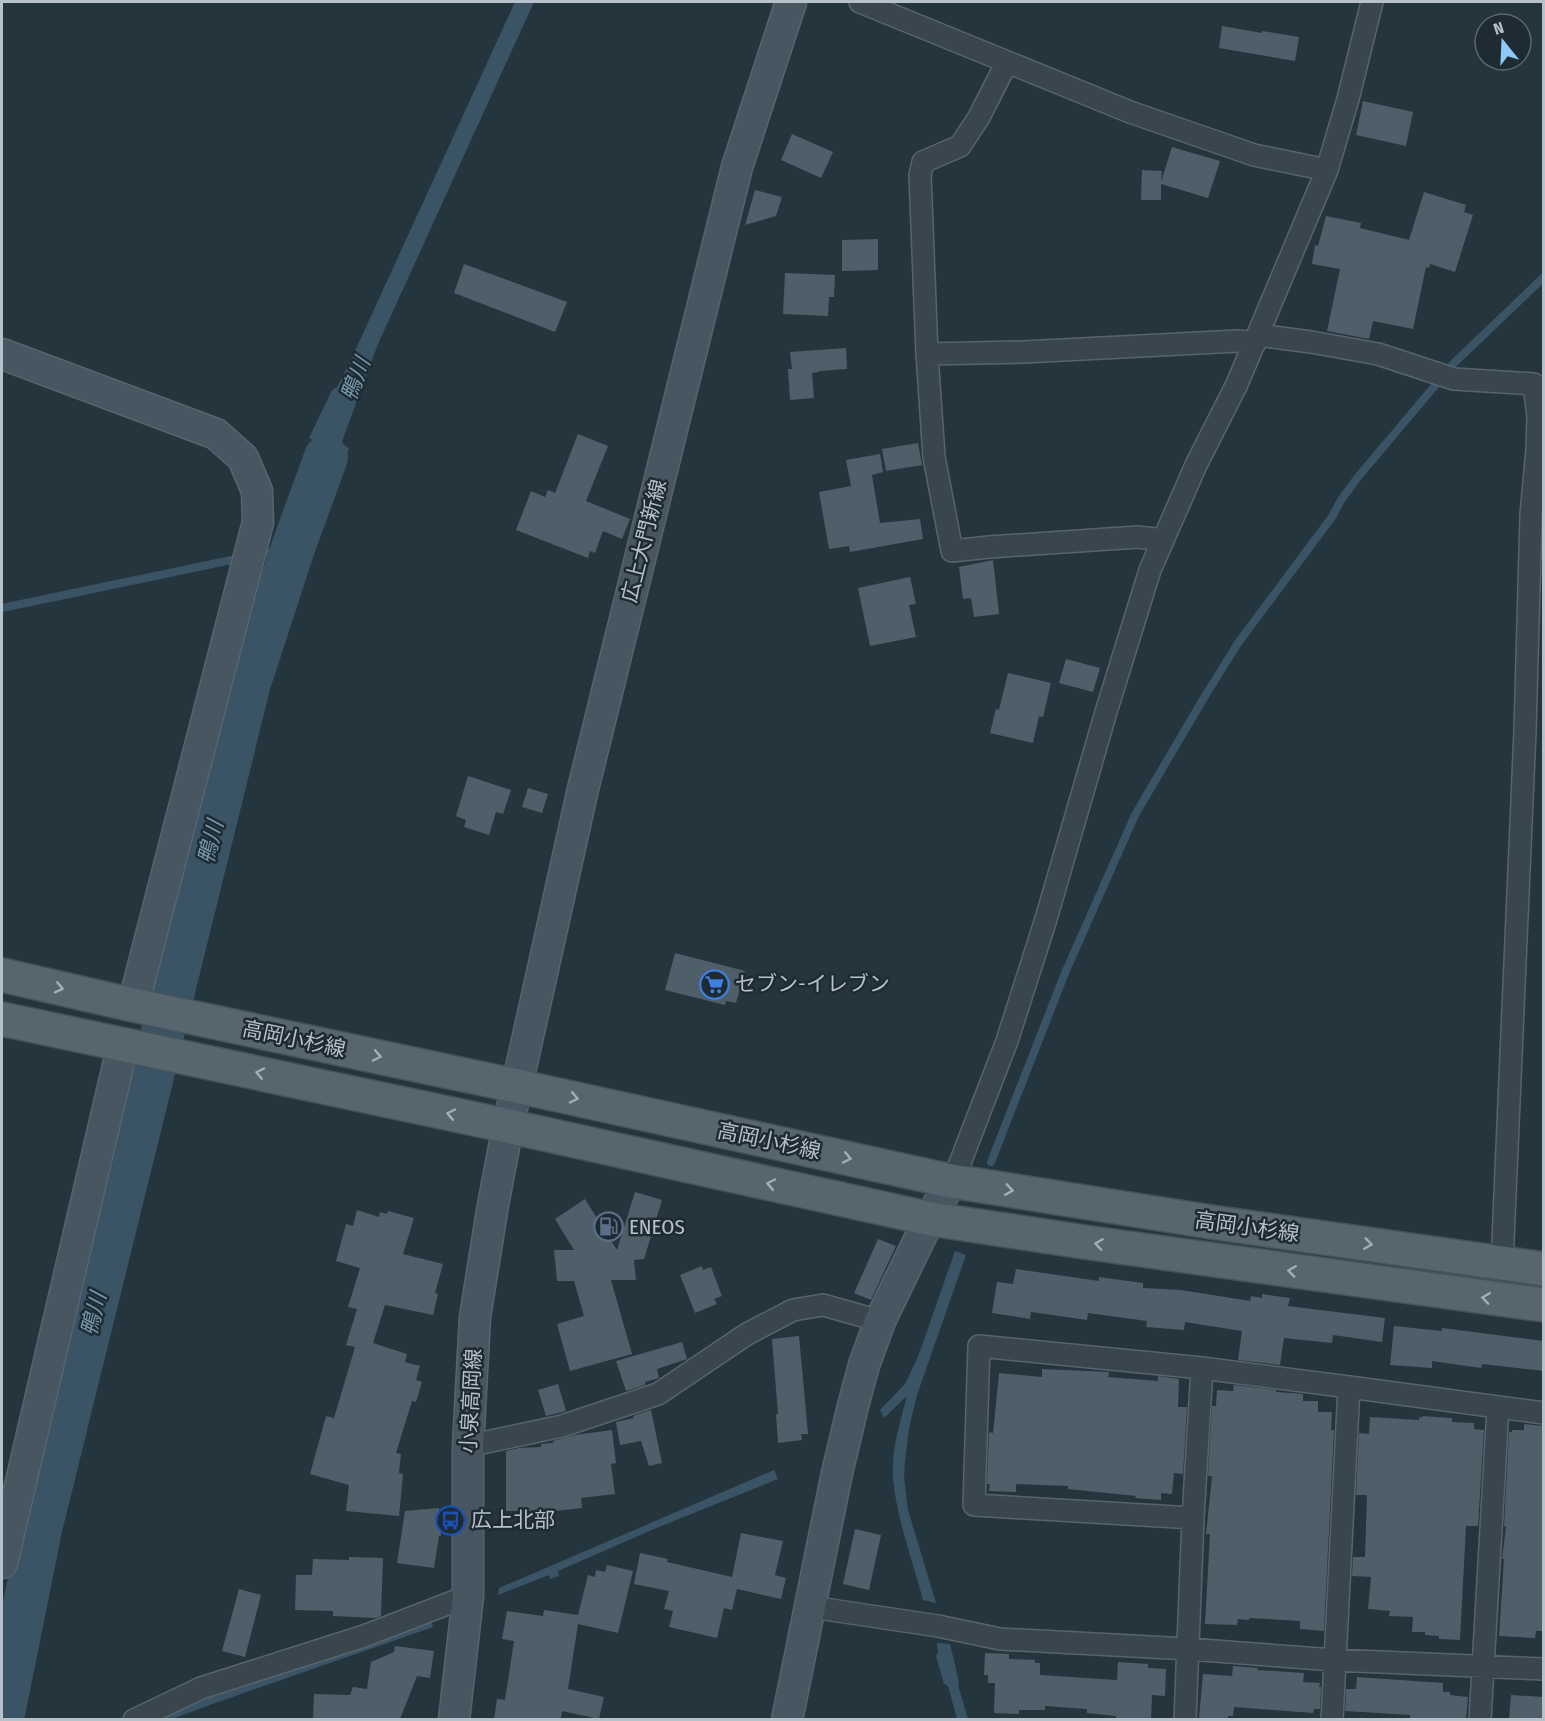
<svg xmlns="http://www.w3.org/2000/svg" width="1545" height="1721" font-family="'Fira Sans Condensed','Noto Sans JP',sans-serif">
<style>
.water{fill:#3a5465}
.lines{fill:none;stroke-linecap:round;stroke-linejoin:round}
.stream{stroke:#3a5465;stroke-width:8}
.river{stroke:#3a5465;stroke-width:44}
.building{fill:#4f5f69}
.street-casing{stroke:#57646c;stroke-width:24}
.secondary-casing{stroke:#57646c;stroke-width:33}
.primary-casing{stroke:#46525a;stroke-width:36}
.street{stroke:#39464e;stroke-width:21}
.secondary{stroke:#485661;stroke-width:30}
.primary{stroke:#57656e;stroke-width:33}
.oneway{stroke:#a3afb7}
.labels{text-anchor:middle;stroke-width:5;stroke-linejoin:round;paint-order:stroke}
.street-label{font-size:21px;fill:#b6c1c9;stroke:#1e2b33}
.poi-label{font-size:21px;fill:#b6c1c9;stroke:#1e2b33;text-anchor:start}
.water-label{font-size:22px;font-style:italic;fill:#7797ab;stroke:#1e2b33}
</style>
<rect width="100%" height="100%" fill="#25353e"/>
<!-- water -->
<path class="water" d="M515,2H534L378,344L341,444L349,448L347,454L339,453L316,516L295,507L319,443L309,438L332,390L337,387L349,364Z
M955,1251L966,1255L917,1395L909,1428L905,1461L904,1478L908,1510L936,1603L923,1600C913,1562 896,1516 893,1478C891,1451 900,1422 907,1396L884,1418L880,1410L905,1384L918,1357Z
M774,1470L778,1479L654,1529L558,1571L559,1576L550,1579L549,1575L498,1595L499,1588Z
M431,1620L433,1627L204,1707L172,1719L158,1720L200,1700L311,1664Z
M937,1643L950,1644L959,1682L958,1685L968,1719H957L948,1686L944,1684L936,1656L938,1652Z"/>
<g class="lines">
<!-- stream -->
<path class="stream" d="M256,555L293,548
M2,608L241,558
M991,1162L1065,973L1135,815L1202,701L1238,643L1332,517L1341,500L1358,477L1454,363L1544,277"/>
<!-- river -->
<path class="river" d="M2,1718L41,1525L249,683L293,548L326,457"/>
</g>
<!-- building -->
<path class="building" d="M1222,26L1262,33V31L1299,37L1295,61L1219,48Z
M1363,101L1413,112L1406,146L1356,135Z
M792,134L833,152L821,178L781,160Z
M1172,147L1220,161L1208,198L1161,184V200H1141L1142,170L1162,171L1161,182Z
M755,190L782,197L776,216L745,225Z
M1424,192L1466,205L1464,212L1473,215L1455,272L1430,264L1429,268L1426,267L1413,329L1373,321L1369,339L1327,331L1340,269L1312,264L1315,245L1318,246L1326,216L1361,223L1360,228L1409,240Z
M878,239V270L842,271V240Z
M464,264L567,302L555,332L454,293Z
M785,273L835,275L834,297H829L828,316L783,314Z
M846,348L847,369L819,371V372L812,373L814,398L790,400L788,369H792L790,352Z
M578,434L608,446L586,501L630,519L622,539L603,531L595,553L590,551L588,558L516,530L531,491L545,497L548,490L555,493Z
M918,443L922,465L886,471L882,449Z
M880,454L883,472L872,475L880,523L920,519L923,539L850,552L849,546L829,549L819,492L851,486L846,460Z
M993,560L999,614L974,617L971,598L963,599L959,567Z
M910,577L916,604L909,605L916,637L870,646L858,588Z
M1066,659L1100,668L1093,692L1059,683Z
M1008,673L1051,683L1043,717L1039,716L1033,743L990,733L996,709L999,710Z
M468,776L511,790L503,814L496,812L489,835L464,827L466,820L456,816Z
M528,788L548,794L542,813L522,807Z
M675,953L745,971L736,1003L726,1001L725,1005L665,990Z
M635,1192L662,1200L644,1259L634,1260L636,1280H611L632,1354L570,1371L557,1324L584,1316L574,1281H557L554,1250H574L555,1219L585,1199L617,1250Z
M357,1210L379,1217L380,1212L387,1214L388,1211L414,1218L403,1254L443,1264L435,1293L438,1294L433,1315L385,1305L373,1343L407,1354L405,1362L420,1366L416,1380L422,1382L416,1402L412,1401L396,1453L401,1454L399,1473L403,1474L399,1516L346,1511L349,1485L310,1474L326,1416L334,1418L355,1347L346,1345L357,1309L348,1307L360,1268L336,1261L346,1224L353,1226Z
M878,1239L896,1246L871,1300L854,1293Z
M702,1266L703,1270L711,1267L722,1296L714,1299L717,1304L695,1313L680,1275Z
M1016,1269L1099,1281V1277L1143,1283V1288L1181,1290L1250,1301L1251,1296L1262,1298V1294L1290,1298L1288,1306L1385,1318L1382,1342L1333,1335L1332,1343L1284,1338L1280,1365L1238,1360L1242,1331L1185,1322L1184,1330L1146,1327L1147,1321L1088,1313L1087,1320L1031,1312L1030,1319L992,1313L997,1282L1013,1284Z
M1394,1326L1442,1331V1328L1544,1341V1371L1482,1364L1481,1368L1432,1361V1368L1390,1365Z
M799,1336L808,1434H801L802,1440L778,1443L776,1414H778L772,1339Z
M682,1342L687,1359L657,1369L659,1378L645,1382V1385L626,1391L616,1361Z
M1042,1369L1109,1372L1108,1377L1158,1381V1376L1179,1379L1178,1407H1187L1183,1474L1174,1473L1172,1494L1161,1493V1500L1135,1498L1136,1496L1068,1489V1486L1016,1484V1492L989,1491L990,1484H987L989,1432L993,1433L999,1373L1042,1377Z
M558,1384L566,1411L546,1416L538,1390Z
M1234,1385L1276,1390V1392L1303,1394V1401H1318V1412H1332L1331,1430H1334L1324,1631L1300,1629V1621L1249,1618V1620L1238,1619L1237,1625L1205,1624L1210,1534H1206L1212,1476H1208L1212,1406H1216L1217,1390L1233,1391Z
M651,1410L662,1463L649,1466L641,1441L620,1445L616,1422L634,1418L633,1416Z
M1422,1416L1452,1418V1422L1474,1423V1429L1484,1430L1478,1526H1466L1460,1640L1439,1639V1636L1425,1635V1632H1412L1413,1617L1389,1616L1390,1611L1368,1609L1371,1577L1352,1576L1353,1557H1365L1367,1495H1356L1359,1433L1369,1434L1370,1417L1419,1420V1417L1422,1418Z
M1524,1424L1544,1426V1631H1536L1535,1638L1499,1636L1504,1559H1502L1506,1527L1504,1526L1509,1432H1512V1430H1524Z
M612,1430L616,1463L611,1464L615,1494L581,1498L582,1508L556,1511H506V1451L519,1448L541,1447V1444L553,1443V1441L575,1435Z
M439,1508L441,1536H439L434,1568L397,1563L405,1511Z
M855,1529L881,1535L869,1590L843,1584Z
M741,1533L783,1541L775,1575L786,1578L781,1599L737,1589L732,1610L724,1608L717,1638L669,1627L673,1611L664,1609L669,1591L634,1584L640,1553L668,1559L667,1562L732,1577Z
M349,1557L383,1558L381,1616L376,1618L333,1616V1611L295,1610L296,1575H312L313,1559L349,1560Z
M607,1565L633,1571L618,1633L578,1624L568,1689L604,1697L599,1719L562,1711L561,1719H494L497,1699L505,1700L514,1641L502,1639L507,1611L543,1616L544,1610L578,1615L588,1575L595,1577L596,1570L605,1572Z
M239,1589L261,1595L245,1657L222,1651Z
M395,1646L434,1651L430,1678L417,1676L400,1719H313L314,1694L350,1695L353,1687L367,1689L371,1662L394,1652Z
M985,1653L1009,1654V1659L1035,1660V1663H1040V1675L1117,1680L1118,1662L1148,1664V1668L1166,1669L1165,1696L1152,1695L1151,1719H1116V1716L1087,1713V1709L1045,1706V1710H1019V1714L994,1713L995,1683H988V1675H984Z
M1233,1666L1258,1668L1257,1670L1304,1673L1303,1682L1320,1683L1319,1687H1321L1320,1709H1314L1313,1713L1234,1707L1233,1716H1228V1719L1199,1718L1203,1674L1232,1676Z
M1357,1677L1443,1683V1692H1450V1695L1468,1697L1466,1719H1410V1715L1345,1711L1346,1689H1356Z
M1511,1695L1544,1697V1719H1509Z"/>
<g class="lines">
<defs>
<path id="street" d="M860,2L1130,112L1254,155L1327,170
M1007,62L979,117L960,146L923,162L920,175L927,354L934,457L952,551L989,547L1138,537L1163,540
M1258,335L1311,342L1378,354L1454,379L1534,384L1538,416L1537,449L1531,515L1525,731L1502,1264
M927,354L1024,352L1238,341L1255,343
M951,1181L960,1163L1007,1041L1046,919L1106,712L1150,570L1196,465L1237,384L1327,170L1348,99L1372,2
M979,1346L1202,1368L1193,1518L974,1505Z
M1202,1368L1349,1387L1332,1720
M1349,1387L1498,1407L1480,1720
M1498,1407L1544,1413
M468,1446L562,1426L658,1394L747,1334L793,1310L823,1305L880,1321
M811,1607L938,1626L1000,1639L1188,1649L1334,1660L1544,1669
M134,1720L201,1688L364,1636L468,1596
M1185,1720L1193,1518"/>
<path id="secondary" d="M2,354L216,434L243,458L257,491L258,522L133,1005
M2,1563L123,1044
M454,1720L468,1596V1446L475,1317L493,1205L508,1126L583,789L737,167L791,2
M787,1720L837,1473L853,1406L864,1365L880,1321L922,1234L951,1181"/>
<path id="primary" d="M2,975L133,1005L517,1086L951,1181L1211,1222L1544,1269
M2,1019L508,1126L931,1219L1091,1243L1544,1305"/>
</defs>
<!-- street casing -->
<use href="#street" class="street-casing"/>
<!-- secondary casing -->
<use href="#secondary" class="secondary-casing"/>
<!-- primary casing -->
<use href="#primary" class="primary-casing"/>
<!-- street -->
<use href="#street" class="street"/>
<!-- secondary -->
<use href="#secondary" class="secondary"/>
<!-- primary -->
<use href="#primary" class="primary"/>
</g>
<!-- one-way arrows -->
<defs><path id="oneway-chevron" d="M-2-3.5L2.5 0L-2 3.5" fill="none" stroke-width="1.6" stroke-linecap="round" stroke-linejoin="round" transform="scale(1.5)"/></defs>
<g class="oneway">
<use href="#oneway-chevron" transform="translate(59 988) rotate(13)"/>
<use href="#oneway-chevron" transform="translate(377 1056) rotate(12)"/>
<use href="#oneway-chevron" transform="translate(260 1073) rotate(-168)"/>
<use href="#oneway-chevron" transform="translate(574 1098) rotate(12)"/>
<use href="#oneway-chevron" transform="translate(451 1114) rotate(-168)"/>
<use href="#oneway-chevron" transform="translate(847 1158) rotate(12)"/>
<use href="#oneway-chevron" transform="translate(771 1184) rotate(-168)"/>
<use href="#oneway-chevron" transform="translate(1009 1190) rotate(9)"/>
<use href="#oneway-chevron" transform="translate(1099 1244) rotate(-172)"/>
<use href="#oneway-chevron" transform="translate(1368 1244) rotate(8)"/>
<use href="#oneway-chevron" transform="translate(1292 1271) rotate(-172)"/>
<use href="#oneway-chevron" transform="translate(1486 1298) rotate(-172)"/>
</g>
<!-- icons -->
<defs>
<symbol id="supermarket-ring" viewBox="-11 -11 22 22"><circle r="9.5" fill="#1e2b33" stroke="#3f7fe0" stroke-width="1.5"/><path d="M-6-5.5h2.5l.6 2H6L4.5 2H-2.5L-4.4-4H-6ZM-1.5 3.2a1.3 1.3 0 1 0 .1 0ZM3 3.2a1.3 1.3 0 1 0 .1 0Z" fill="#3f7fe0"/></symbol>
<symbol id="fuel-ring" viewBox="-11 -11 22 22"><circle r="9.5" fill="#1e2b33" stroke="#5c6f8a" stroke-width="1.5"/><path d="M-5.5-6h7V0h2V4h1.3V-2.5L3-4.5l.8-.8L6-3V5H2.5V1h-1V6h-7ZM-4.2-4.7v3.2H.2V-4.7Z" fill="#5c6f8a"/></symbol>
<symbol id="bus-ring" viewBox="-11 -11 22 22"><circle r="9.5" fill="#1e2b33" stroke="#1a4fb4" stroke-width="1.5"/><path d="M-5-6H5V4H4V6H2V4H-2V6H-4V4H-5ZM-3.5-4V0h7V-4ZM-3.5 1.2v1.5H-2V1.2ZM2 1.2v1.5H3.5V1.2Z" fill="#1a4fb4"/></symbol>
</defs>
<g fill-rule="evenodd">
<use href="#supermarket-ring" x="698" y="968" width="33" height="33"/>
<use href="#fuel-ring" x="592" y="1210" width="33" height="33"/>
<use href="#bus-ring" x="434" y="1504" width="33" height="33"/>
</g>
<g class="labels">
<!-- street labels -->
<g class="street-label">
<text transform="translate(644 541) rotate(-76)" y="7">広上大門新線</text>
<text transform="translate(294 1039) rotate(12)" y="7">高岡小杉線</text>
<text transform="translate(769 1141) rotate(12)" y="7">高岡小杉線</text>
<text transform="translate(1247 1227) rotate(8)" y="7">高岡小杉線</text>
<text transform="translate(471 1401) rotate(-87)" y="7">小泉高岡線</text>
</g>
<!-- poi labels -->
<g class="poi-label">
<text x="735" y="991">セブン-イレブン</text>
<text x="629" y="1234">ENEOS</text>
<text x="471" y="1527">広上北部</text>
</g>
<!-- water labels -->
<g class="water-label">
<text transform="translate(355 379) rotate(-69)" y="8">鴨川</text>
<text transform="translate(210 842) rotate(-76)" y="8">鴨川</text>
<text transform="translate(93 1314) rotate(-76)" y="8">鴨川</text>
</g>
</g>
<!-- border -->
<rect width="1545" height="1721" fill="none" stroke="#b6c1c9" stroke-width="6"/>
<!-- north arrow -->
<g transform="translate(1503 42) rotate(342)"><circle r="28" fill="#1e2b33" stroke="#5b676f" stroke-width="1.5"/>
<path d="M0-4.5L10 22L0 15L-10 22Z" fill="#8fc9f5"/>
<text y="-9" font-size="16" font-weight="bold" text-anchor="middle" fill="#b6c1c9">N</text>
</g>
</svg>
